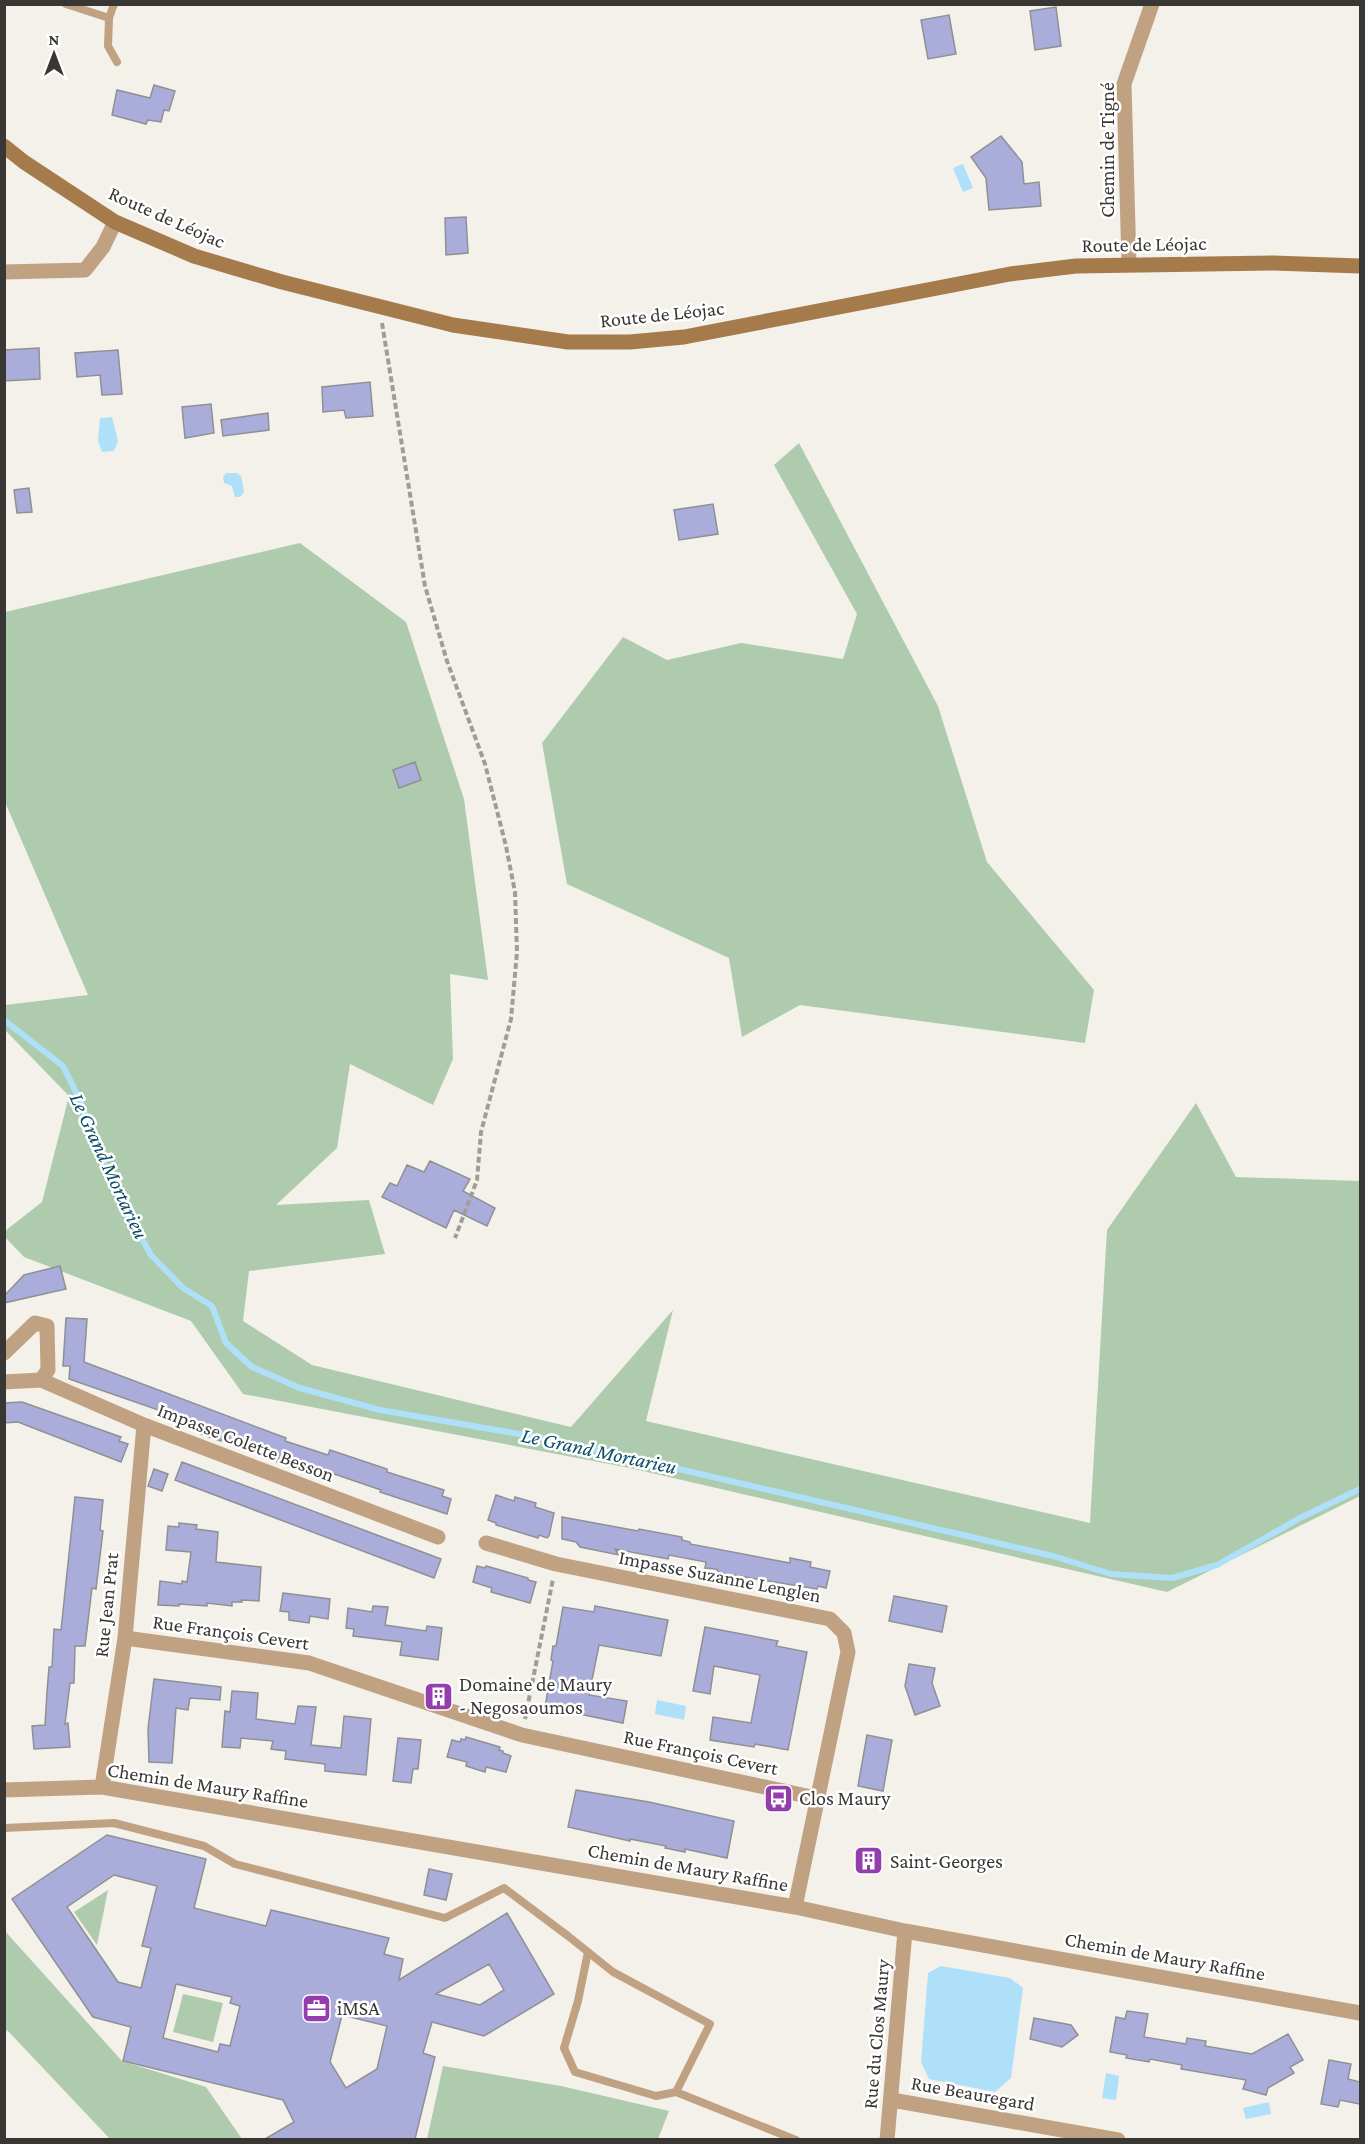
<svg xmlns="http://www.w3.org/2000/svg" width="1365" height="2144" font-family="'Crimson Pro',serif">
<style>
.green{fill:#aeccad}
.water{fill:#aee0fa}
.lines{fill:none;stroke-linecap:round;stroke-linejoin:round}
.stream{stroke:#aee0fa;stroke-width:6}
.building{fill:#aaadd9;stroke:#8f9096;stroke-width:1.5;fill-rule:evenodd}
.path{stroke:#9f9d98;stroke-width:4;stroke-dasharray:6 3;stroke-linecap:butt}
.service{stroke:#c0a283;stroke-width:8}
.minor{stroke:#c0a283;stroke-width:15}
.secondary{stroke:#a67b4c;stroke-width:15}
.labels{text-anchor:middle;stroke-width:5;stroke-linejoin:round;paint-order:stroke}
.street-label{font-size:20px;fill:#383734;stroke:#fff}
.poi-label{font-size:20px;fill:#383734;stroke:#fff;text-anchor:start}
.water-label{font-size:21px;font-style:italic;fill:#0b4c66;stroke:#fff}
</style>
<rect width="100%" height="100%" fill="#f4f1ea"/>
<!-- green -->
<path class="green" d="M799,443L938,706L987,862L1094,990L1085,1043L800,1005L742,1037L729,958L567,884L542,743L623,637L667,660L741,643L843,659L857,614L774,465Z
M300,543L406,622L464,799L488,980L450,974L453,1059L433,1105L350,1064L337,1148L276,1205L369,1200L385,1254L249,1271L243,1321L312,1365L571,1427L673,1310L646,1421L1090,1523L1107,1230L1196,1103L1236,1177L1360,1181V1496L1167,1592L630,1468L243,1394L191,1321L24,1257L5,1237V1231L42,1202L69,1096L5,1030V1005L88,995L5,802V612Z
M108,1890L97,1945L74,1912Z
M5,1931L122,2061L206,2087L242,2139H110L7,2030L5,2034Z
M183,1994L223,2003L213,2042L173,2032Z
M443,2066L561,2086L669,2111L658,2139H427Z"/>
<!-- water -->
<path class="water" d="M963,164L973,188L963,192L953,168Z
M112,417L118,441L114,451L102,452L98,441L100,418Z
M226,473H237L241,476L244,492L240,497H235L232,486L224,483L223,477Z
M657,1700L686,1706L684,1720L655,1714Z
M941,1966L1010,1978L1023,1988L1011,2078L995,2092L929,2079L921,2062L928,1973Z
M1106,2073L1119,2076L1116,2100L1102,2098Z
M1269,2102L1271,2114L1246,2119L1243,2108Z"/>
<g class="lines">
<!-- stream -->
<path class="stream" d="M4,1020L63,1066L80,1100L99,1152L123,1205L151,1255L183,1288L212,1306L226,1343L252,1367L300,1388L380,1410L554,1440L1053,1556L1111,1574L1172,1578L1217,1565L1300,1518L1360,1489"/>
</g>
<!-- building -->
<path class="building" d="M1056,7L1061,46L1035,50L1030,11Z
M949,15L956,54L928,59L921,20Z
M154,85L175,91L169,111L164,110L161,122L148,120L146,124L112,115L117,90L150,98Z
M1001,136L1022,162L1024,184L1039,182L1041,206L989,210L986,178L971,157Z
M466,217L468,253L446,255L445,218Z
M39,348L40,379L4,381V350Z
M118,350L122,394L102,395L100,375L77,377L75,353Z
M370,382L373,416L346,418L344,410L323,412L322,387Z
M211,404L214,433L185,438L182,407Z
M268,413L269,430L223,436L221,420Z
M29,488L32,512L17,513L14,490Z
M713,504L718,534L679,540L674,510Z
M415,762L421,780L399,788L393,770Z
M430,1161L470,1179L463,1191L495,1208L487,1226L454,1210L446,1228L382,1197L390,1183L397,1186L407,1165L424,1172Z
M60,1266L66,1289L4,1303V1296L24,1275Z
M66,1318L87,1319L84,1362L286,1438L285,1441L328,1455L330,1450L387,1469V1472L444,1490L442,1496L451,1499L447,1514L380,1492L381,1490L308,1465L307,1467L298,1464L296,1469L277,1462L278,1458L222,1437L221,1441L201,1434L203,1428L167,1414V1413L69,1379L70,1366H63Z
M22,1402L121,1437L119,1441L128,1444L121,1462L18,1422L4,1423V1403Z
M182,1462L441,1559L434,1578L175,1480Z
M154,1469L168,1474L162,1491L148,1486Z
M496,1495L514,1501L515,1497L536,1503L535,1507L554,1513L549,1536L547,1538L539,1535L538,1538L496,1525V1523L488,1520Z
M75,1497L103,1500L100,1530L103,1531L96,1589L92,1588L85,1646H75L74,1683H70L65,1724L68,1723L70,1747L34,1749L32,1726L45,1725L47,1692L49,1667H52L54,1629L61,1630Z
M562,1517L638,1531L639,1529L682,1537V1540L690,1542V1544L790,1563V1558L811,1562L810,1567L830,1571L826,1588L818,1586L817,1589L720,1573L716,1569L705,1568L706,1562L669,1555L668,1559L615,1549L619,1555L580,1547L576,1542L562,1539Z
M179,1523L197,1525L196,1529L218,1532L216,1562L261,1567L259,1601L241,1600L242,1602H232V1606L207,1603V1606L179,1604V1606L158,1605L160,1581L182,1584V1581L187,1582L191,1552L166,1550L168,1526L179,1527Z
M477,1566L485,1568L486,1566L528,1578V1580L536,1582L530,1603L491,1592L492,1588L473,1582Z
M283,1593L330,1599L328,1619L310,1616L309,1623L289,1620V1612L280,1611Z
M894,1596L947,1606L942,1632L889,1621Z
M373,1606L388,1607L385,1625L426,1631L427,1626L442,1628L438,1660L400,1655L402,1642L353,1636L354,1629L346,1628L348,1608L372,1612Z
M595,1606L668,1620L661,1656L599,1645L589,1695L627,1701L623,1723L545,1707L553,1661L551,1660L553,1646H556L563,1607L594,1612Z
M705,1627L778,1641L776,1646L807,1652L788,1750L755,1744L754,1747L710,1740L713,1717L751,1723L760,1675L714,1666L710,1694L693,1691Z
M909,1664L935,1668L932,1683L940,1706L915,1715L905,1686Z
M154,1679L221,1687L220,1700L190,1698L188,1710L176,1708L172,1763L149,1762L148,1729Z
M232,1691L258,1693L256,1719L295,1724L298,1706L316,1707L311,1745L341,1748L344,1716L371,1719L366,1775L325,1771V1764L285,1759L286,1751L271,1749L273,1741L241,1738L240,1748L222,1747L225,1711L230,1712Z
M867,1735L892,1740L883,1791L858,1786Z
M466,1737L500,1747L499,1750L503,1751V1753L511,1756L506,1772L486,1767L485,1772L466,1766L467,1762L447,1757L452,1740L460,1742L461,1739L465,1740Z
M398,1738L421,1740L418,1769H413L411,1783L393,1781Z
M576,1790L649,1802L734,1821L727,1858L685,1849V1852L665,1848L666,1846L630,1839V1841L568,1827Z
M107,1835L206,1859L194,1908L266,1926L271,1910L389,1938L384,1954L403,1959L399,1980L507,1913L554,1994L484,2036L432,2022L423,2053L435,2057L415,2139H265L294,2122L283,2100L123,2061L131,2027L93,2017L12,1899ZM114,1875L157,1886L142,1946L151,1948L141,1988L118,1982L67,1907ZM489,1964L504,1990L480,2005L436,1994ZM176,1984L232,1997L230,2003L240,2006L230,2046L220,2044L218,2052L163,2038ZM342,2015L387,2026L377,2069L346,2088L330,2062Z
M429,1869L452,1874L446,1900L424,1895Z
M1127,2011L1148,2014L1144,2037L1186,2044L1187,2038L1206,2041L1205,2046L1252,2054L1288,2034L1303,2060L1290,2067L1294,2073L1268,2088L1266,2095L1243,2089L1246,2080L1181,2069L1182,2065L1150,2059L1149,2062L1126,2058L1127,2055L1110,2052L1116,2017L1125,2019Z
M1034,2018L1071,2025L1078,2035L1062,2047L1030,2039Z
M1329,2060L1351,2064L1348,2079L1360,2082V2104L1340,2100L1338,2107L1321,2104Z"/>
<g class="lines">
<!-- path -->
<path class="path" d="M382,323L425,586L447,661L485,764L506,846L515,892L517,952L511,1019L481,1132L477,1180L455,1238
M525,1719L553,1579"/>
<!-- service -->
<path class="service" d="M66,4L109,18L114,4
M109,18L108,46L117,62
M4,1828L114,1823L204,1846L235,1864L445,1918L504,1888L568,1936L613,1972L710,2024L676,2092
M588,1952L578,2001L564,2048L575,2072L656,2096L676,2092L796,2140"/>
<!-- minor -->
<path class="minor" d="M1129,264L1124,84L1152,4
M4,272L85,270L103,247L115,222
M4,1353L35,1323L47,1326L48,1370L41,1380
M4,1382L41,1380L144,1425L438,1537
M486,1543L556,1564L830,1619L844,1633L848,1652L795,1907
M125,1638L309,1663L522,1735L816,1798
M102,1787L125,1638L144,1425
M4,1790L102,1787L795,1907L905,1931L1360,2013
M892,2100L1118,2140
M887,2140L905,1931"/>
<!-- secondary -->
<path class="secondary" d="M4,146L24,162L115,222L194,256L282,282L453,325L568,342H630L684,337L1010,274L1076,266L1273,263L1360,266"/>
</g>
<!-- icons -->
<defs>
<symbol id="building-square" viewBox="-11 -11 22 22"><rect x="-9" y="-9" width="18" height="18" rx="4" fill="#933eac" stroke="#fff"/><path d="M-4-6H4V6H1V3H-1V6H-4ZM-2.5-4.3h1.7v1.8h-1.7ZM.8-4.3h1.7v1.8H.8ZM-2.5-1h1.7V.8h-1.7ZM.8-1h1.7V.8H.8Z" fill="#fff"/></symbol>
<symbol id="bus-square" viewBox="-11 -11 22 22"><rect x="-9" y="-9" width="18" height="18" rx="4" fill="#933eac" stroke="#fff"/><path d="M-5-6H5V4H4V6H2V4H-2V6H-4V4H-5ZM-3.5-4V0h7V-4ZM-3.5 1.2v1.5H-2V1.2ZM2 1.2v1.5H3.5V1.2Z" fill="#fff"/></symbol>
<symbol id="office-square" viewBox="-11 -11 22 22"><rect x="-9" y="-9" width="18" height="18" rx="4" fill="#933eac" stroke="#fff"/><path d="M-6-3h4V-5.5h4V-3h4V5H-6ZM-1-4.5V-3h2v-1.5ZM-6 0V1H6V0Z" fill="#fff"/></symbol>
</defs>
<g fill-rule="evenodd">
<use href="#building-square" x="422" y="1680" width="33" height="33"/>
<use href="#bus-square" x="762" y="1782" width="33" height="33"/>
<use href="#building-square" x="852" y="1844" width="33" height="33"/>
<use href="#office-square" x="300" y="1992" width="33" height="33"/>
</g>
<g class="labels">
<!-- street labels -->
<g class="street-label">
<text transform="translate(1107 150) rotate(-90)" y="7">Chemin de Tigné</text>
<text transform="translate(167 217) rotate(24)" y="7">Route de Léojac</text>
<text transform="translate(1144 244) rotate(-1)" y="7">Route de Léojac</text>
<text transform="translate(662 314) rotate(-6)" y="7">Route de Léojac</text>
<text transform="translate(246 1442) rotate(21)" y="7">Impasse Colette Besson</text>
<text transform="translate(720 1576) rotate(11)" y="7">Impasse Suzanne Lenglen</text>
<text transform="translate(106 1605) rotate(-84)" y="7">Rue Jean Prat</text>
<text transform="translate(231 1632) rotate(8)" y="7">Rue François Cevert</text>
<text transform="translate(701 1752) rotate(12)" y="7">Rue François Cevert</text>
<text transform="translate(208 1785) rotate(9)" y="7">Chemin de Maury Raffine</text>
<text transform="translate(688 1867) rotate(10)" y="7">Chemin de Maury Raffine</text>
<text transform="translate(1165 1956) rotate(10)" y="7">Chemin de Maury Raffine</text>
<text transform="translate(876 2034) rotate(-85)" y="7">Rue du Clos Maury</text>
<text transform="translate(973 2093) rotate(10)" y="7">Rue Beauregard</text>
</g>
<!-- poi labels -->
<g class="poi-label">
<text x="459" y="1691">Domaine de Maury<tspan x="459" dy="23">- Negosaoumos</tspan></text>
<text x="799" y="1805">Clos Maury</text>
<text x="890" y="1868">Saint-Georges</text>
<text x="337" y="2015">iMSA</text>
</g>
<!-- water labels -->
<g class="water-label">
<text transform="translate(109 1166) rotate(65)" y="7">Le Grand Mortarieu</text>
<text transform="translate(599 1451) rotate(12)" y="7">Le Grand Mortarieu</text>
</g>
</g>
<!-- border -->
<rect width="1365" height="2144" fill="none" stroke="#383734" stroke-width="12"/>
<!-- north arrow -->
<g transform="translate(54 54)" stroke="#ffffff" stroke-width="4.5" paint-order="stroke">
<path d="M0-4.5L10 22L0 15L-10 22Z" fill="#383734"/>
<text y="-9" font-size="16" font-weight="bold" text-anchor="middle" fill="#383734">N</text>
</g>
</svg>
